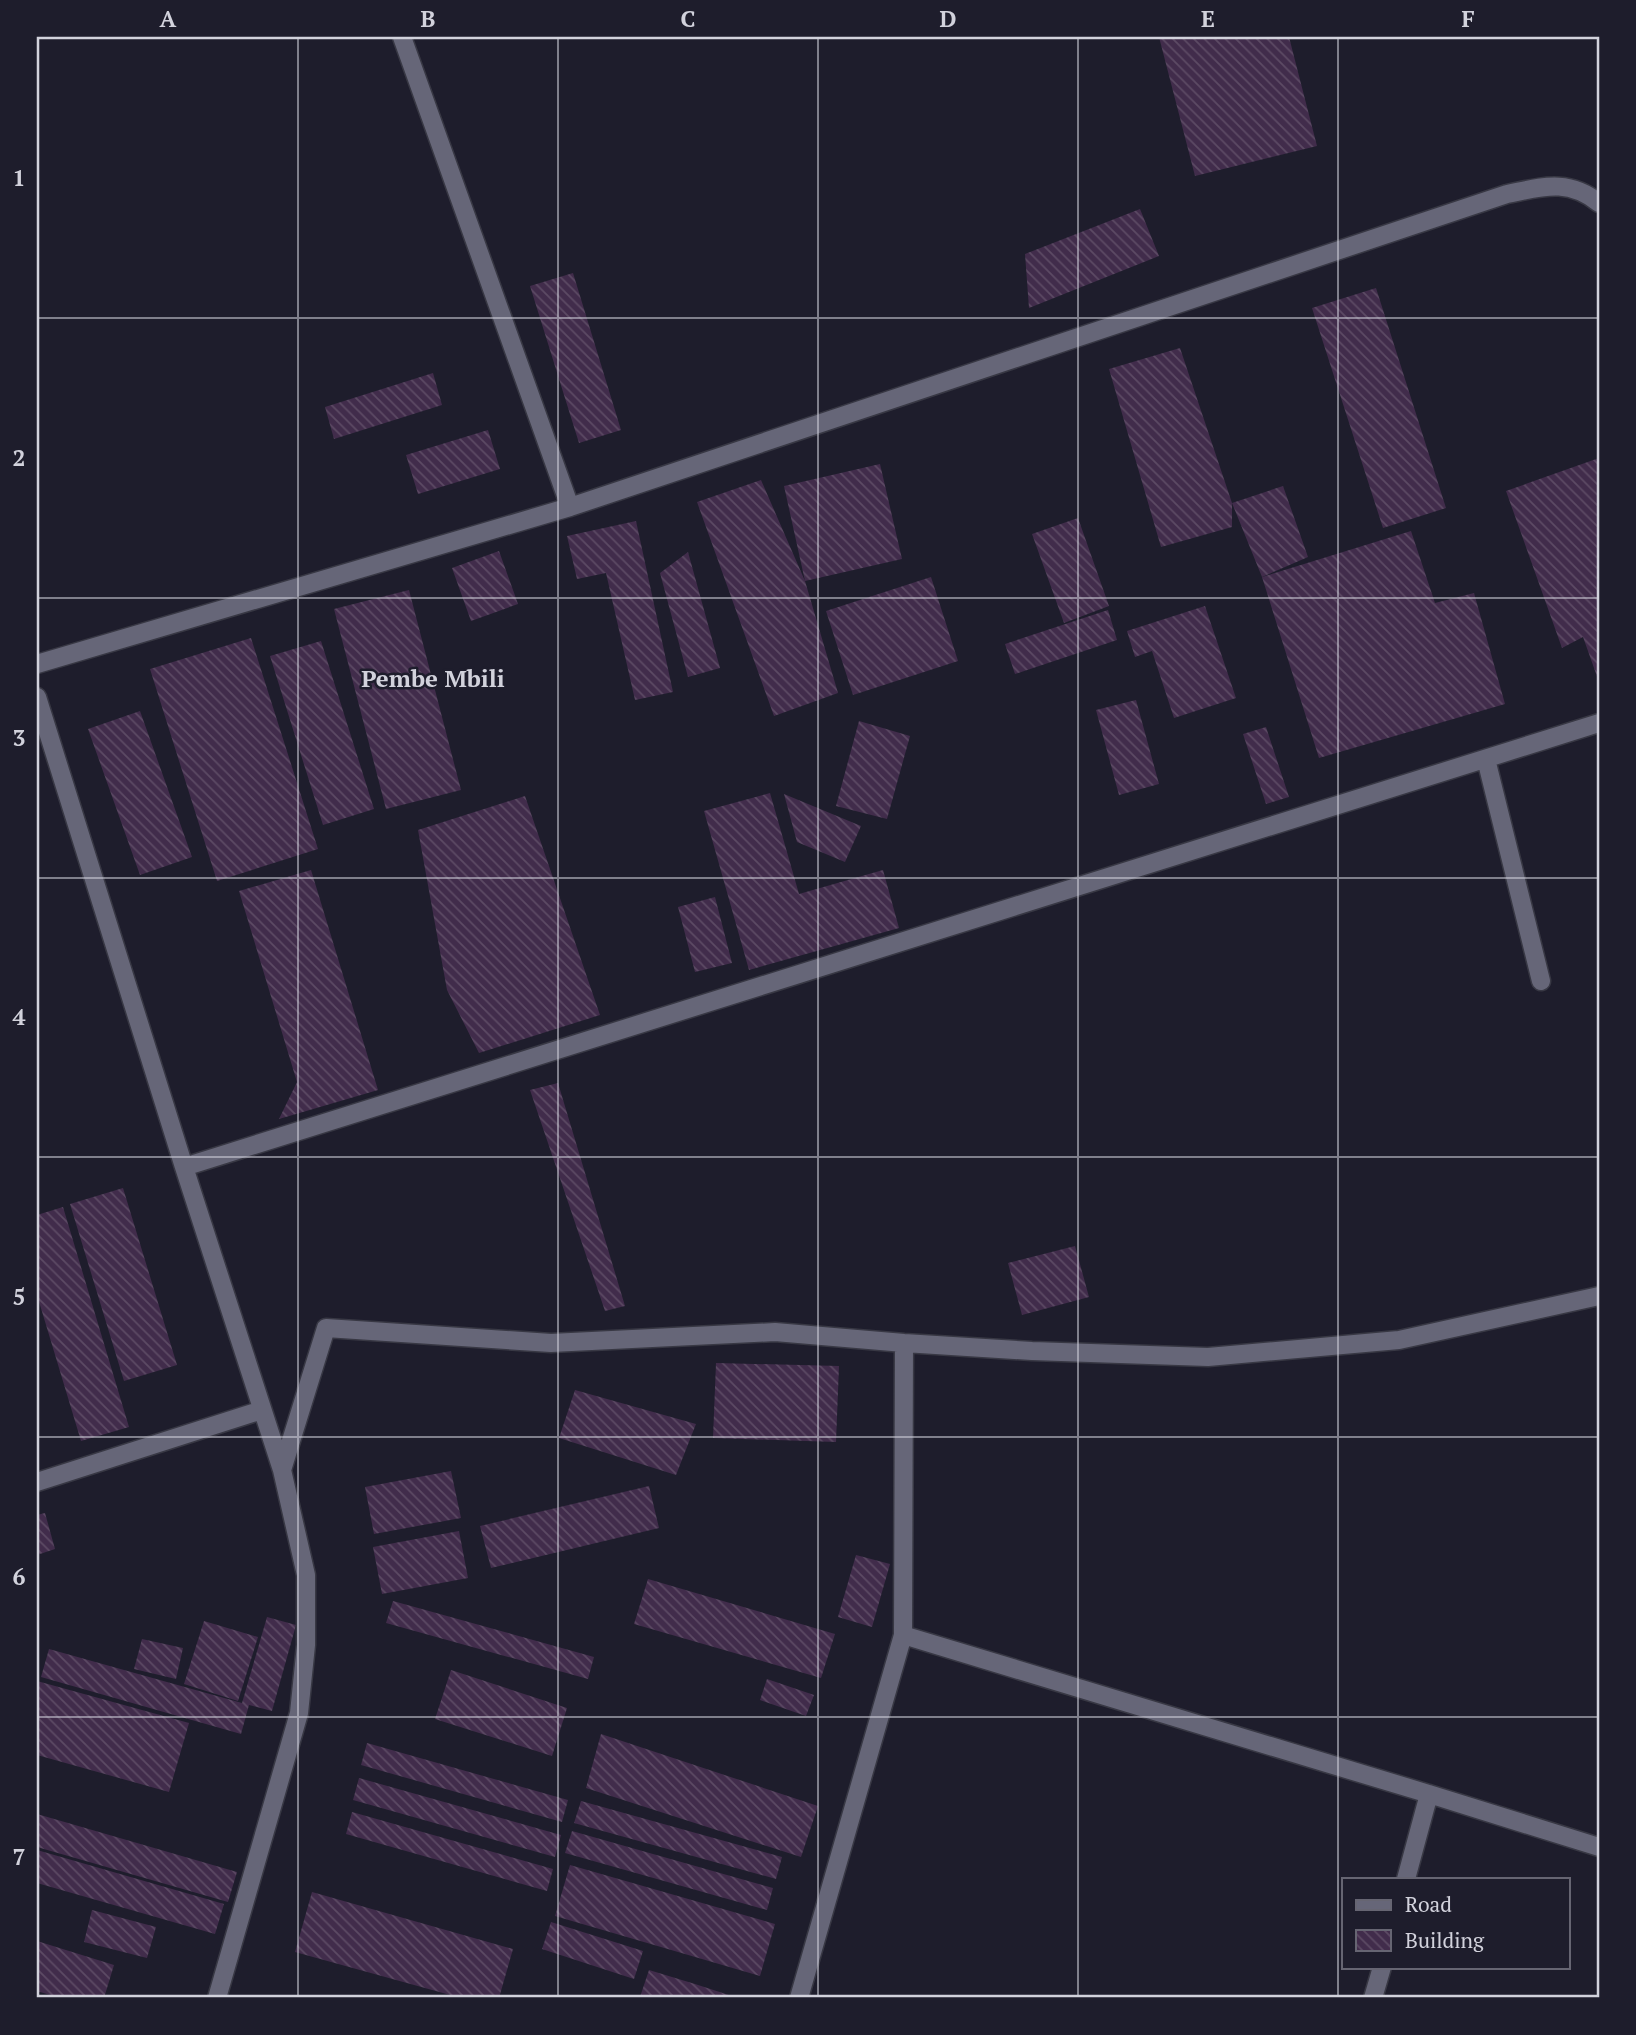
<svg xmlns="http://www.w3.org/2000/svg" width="1636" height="2035" font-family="'PT Serif',serif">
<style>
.building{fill:url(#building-back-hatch)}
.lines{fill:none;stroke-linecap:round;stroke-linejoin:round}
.minor-casing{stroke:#383844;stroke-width:21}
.minor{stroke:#666678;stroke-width:18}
.grid{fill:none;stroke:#d2d2dc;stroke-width:2;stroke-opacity:0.55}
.labels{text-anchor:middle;stroke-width:5;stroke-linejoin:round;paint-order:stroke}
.quarter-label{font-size:24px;font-weight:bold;fill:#d2d2dc;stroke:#1e1d2c}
.neatline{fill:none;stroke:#d2d2dc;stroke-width:2.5}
.grid-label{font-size:23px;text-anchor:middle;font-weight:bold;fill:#d2d2dc}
</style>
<defs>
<pattern id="building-back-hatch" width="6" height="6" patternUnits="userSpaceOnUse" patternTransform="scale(1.75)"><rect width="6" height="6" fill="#412c4b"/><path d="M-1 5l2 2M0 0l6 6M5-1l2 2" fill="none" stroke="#5c4a64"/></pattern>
</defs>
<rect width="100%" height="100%" fill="#1e1d2c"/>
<!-- building -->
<path class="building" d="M1159,37H1289L1317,146L1195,176Z
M1140,209L1159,256L1029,308L1025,254Z
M573,273L621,430L579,443L530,286Z
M1376,288L1446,508L1383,528L1312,308Z
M1180,348L1232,503V527L1161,547L1109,369Z
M433,373L442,405L334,439L325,407Z
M488,430L500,469L418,494L406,455Z
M1599,458V682L1583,637L1562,648L1506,491Z
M880,464L902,559L805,581L838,693L774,716L697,502L761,480L805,581L784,486Z
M1283,486L1308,557L1262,577L1232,503Z
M1078,518L1109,606L1064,623L1032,534Z
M636,521L673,692L635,700L606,573L577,579L567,536Z
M1411,531L1435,603L1474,593L1505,704L1319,758L1262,577Z
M499,551L518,604L471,621L452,568Z
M688,552L720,668L688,677L660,573Z
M931,577L958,661L853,695L826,611Z
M409,590L461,790L386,809L334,609Z
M1205,606L1236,698L1174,718L1152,651L1135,657L1127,631Z
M1108,610L1117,640L1015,674L1005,644Z
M251,638L318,849L217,881L150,669Z
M321,641L374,809L323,825L270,656Z
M1136,700L1159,784L1119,795L1096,710Z
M140,711L192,857L140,875L88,729Z
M859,721L910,736L887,819L836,806Z
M1266,727L1289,797L1266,804L1243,734Z
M770,793L799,894L883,870L899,928L749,970L704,811Z
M784,794L861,826L845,862L797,842Z
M525,796L600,1015L479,1053L447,990L418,830Z
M311,870L378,1090L279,1119L297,1082L239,891Z
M715,897L732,963L695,972L678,907Z
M558,1083L625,1306L605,1311L530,1090Z
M123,1188L177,1365L124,1381L70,1204Z
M63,1207L129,1427L81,1441L37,1295V1215Z
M1075,1246L1089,1297L1022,1315L1008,1263Z
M716,1363L839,1366L836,1442L713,1438Z
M575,1390L696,1424L676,1475L559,1438Z
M451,1471L461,1518L374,1534L365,1487Z
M649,1486L659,1528L491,1568L480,1526Z
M45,1513L55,1549L37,1555V1515Z
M459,1531L468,1578L382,1594L373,1547Z
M856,1555L890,1564L872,1627L838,1617Z
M648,1579L835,1634L821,1678L634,1624Z
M393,1601L594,1657L588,1679L386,1623Z
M267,1617L296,1625L272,1711L249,1705L241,1734L41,1677L49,1649L242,1703Z
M204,1621L258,1637L238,1701L184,1684Z
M142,1639L183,1648L176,1679L134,1669Z
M451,1670L567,1708L552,1756L435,1719Z
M767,1679L814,1695L806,1716L760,1700Z
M37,1681L189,1723L169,1792L37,1755Z
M601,1734L818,1806L801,1857L586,1788Z
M367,1743L568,1800L562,1822L361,1765Z
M359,1778L561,1835L555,1857L353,1800Z
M581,1801L782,1857L776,1879L574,1823Z
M352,1812L553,1869L547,1891L346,1834Z
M37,1814L237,1872L228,1902L37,1847Z
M572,1831L773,1888L767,1910L565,1853Z
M37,1850L224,1904L215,1934L37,1883Z
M570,1865L775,1924L760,1976L555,1916Z
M312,1892L513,1949L499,1998H461L295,1952Z
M92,1910L156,1927L147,1958L84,1942Z
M551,1922L643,1951L634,1979L542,1949Z
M37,1941L114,1965L104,1998H60L37,1991Z
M649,1970L695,1984L738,1998L640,1997Z"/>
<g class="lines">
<defs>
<path id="minor" d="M402,37L570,507
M37,664L570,507L1507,194C1542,187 1568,178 1599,203
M37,697L184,1167L282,1470L306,1575V1645L299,1713L217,1998
M1486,759L1541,981
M184,1167L1599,723
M904,1343L903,1635L1429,1794
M282,1470L326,1328L551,1343L775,1332L904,1343L1032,1351L1208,1357L1399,1340L1599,1296
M37,1482L262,1410
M1406,1879L1429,1794L1599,1847
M799,1998L903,1635
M1373,1998L1382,1967"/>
</defs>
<!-- minor casing -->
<use href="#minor" class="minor-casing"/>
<!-- minor -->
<use href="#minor" class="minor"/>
</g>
<!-- grid -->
<path class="grid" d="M298,37V1998M558,37V1998M818,37V1998M1078,37V1998M1338,37V1998M37,318H1599M37,598H1599M37,878H1599M37,1157H1599M37,1437H1599M37,1717H1599"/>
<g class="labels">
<!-- quarter labels -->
<g class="quarter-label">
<text x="433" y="687">Pembe Mbili</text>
</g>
</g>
<!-- border -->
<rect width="1636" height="2035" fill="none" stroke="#1e1d2c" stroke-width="77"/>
<!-- legend -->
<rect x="1342" y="1878" width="228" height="91" fill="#1e1d2c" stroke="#666572" stroke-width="2"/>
<rect x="1356" y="1900" width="35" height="10" fill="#666678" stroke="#666572" stroke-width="2"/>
<text x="1405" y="1912" font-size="21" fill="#d2d2dc">Road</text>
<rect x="1356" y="1930" width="35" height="21" fill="url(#building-back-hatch)" stroke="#666572" stroke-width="2"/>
<text x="1405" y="1948" font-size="21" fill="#d2d2dc">Building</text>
<rect x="38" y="38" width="1560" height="1958" class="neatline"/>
<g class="grid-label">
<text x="168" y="27">A</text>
<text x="428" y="27">B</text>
<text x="688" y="27">C</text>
<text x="948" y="27">D</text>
<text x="1208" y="27">E</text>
<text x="1468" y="27">F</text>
<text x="19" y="186">1</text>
<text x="19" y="466">2</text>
<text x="19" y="746">3</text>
<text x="19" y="1025">4</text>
<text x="19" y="1305">5</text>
<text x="19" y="1585">6</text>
<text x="19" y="1865">7</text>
</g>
</svg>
